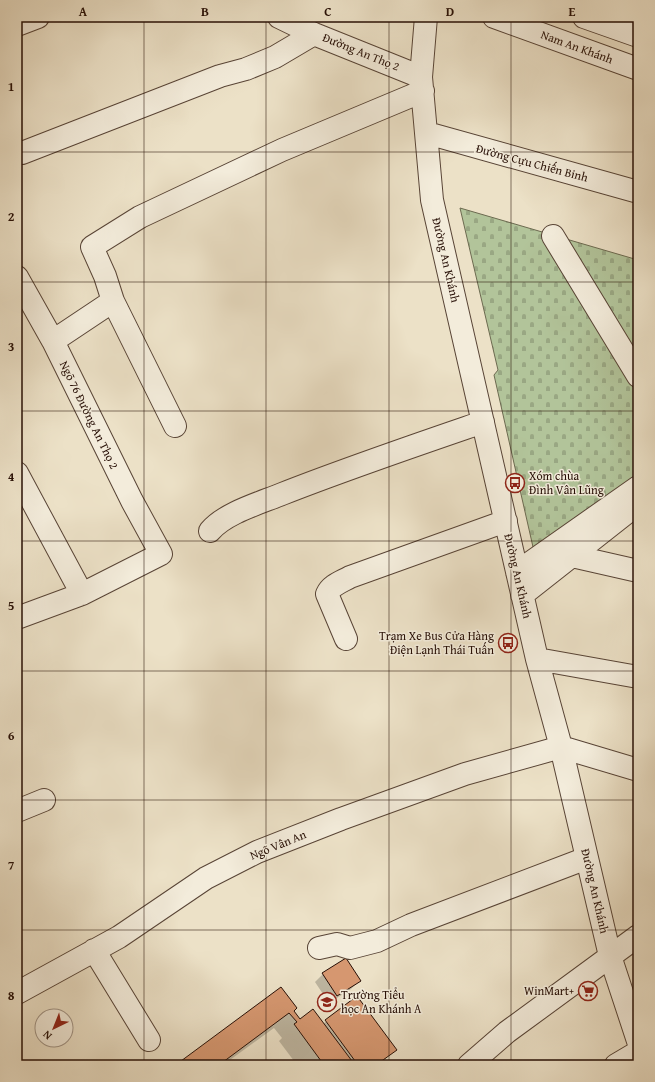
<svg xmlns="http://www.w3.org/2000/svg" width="655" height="1082" font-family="'Gentium Book Plus',serif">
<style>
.cemetery{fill:url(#cemetery-stones);stroke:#6c6a50}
.shadow{fill:#0003}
.building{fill:#d69770;stroke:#270f06}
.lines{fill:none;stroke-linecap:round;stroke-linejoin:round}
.minor-casing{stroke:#584436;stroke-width:24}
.minor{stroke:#f3ecdb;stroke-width:22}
.grid{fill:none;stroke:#270f06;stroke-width:1;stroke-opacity:0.55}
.labels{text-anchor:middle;stroke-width:3;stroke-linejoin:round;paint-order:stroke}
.street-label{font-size:12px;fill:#270f06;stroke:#f3ecdb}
.poi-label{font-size:12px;fill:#270f06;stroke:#f3ecdb;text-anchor:start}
.neatline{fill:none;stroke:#270f06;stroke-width:1.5}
.grid-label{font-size:13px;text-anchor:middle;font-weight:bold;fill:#270f06}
</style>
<defs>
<pattern id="cemetery-stones" width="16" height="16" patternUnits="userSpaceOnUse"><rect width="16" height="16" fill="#b2c49a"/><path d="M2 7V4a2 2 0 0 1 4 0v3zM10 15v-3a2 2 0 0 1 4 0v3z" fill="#99a783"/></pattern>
</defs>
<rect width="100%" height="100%" fill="#ece1c7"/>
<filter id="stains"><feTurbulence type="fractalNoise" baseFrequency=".005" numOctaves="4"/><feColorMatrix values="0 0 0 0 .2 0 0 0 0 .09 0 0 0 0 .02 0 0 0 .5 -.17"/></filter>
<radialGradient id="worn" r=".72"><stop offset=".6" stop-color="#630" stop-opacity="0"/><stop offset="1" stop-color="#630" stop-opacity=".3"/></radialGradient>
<!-- cemetery -->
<path class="cemetery" d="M460,208L638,260V492L543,560L533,547L494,375L498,370Z"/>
<!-- shadow -->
<path class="shadow" d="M323,974L359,981L351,989L329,1003L315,982Z
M281,989L293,1011L300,1020L323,1024L357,998L395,1050L379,1065H297L279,1041L282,1038L274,1028L223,1065H178Z"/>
<!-- building -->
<path class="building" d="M346,958L361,981L337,996L322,973Z
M281,987L297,1008L294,1011L300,1019L313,1009L355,1065H324L294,1024L297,1022L289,1013L219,1065H183L181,1061Z
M357,996L397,1050L376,1065H358L325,1020Z"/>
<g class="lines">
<defs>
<path id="minor" d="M279,17L314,34L421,77
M426,17L421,77L432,200L537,659L561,747L610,956L638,1041
M494,17L638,69
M584,17L638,36
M17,25L38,17
M427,133L638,192
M22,153L220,76L246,69L275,57L314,34
M553,236L638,376
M17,277L53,341L132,501L161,554L82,594L17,618
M113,301L175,426
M53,341L113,301L105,276L92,247L140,217L282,150L423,91
M17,473L82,594
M210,531C225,513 260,503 282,494C348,468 416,445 483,422
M572,556L638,571
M517,572L638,487
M522,595L635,506
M346,639L327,594C331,585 341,582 350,577L506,521
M537,659L638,677
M17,811L44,800
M319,948L337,944L350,948L377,941L411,925L587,858
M94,950L149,1040
M17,993L119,937L206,878L257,852L341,819L465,774L561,747L638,770
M469,1065L507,1032L638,936
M616,1065L638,1052"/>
</defs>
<!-- minor casing -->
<use href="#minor" class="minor-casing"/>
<!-- minor -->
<use href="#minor" class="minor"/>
</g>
<!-- grid -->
<path class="grid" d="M144,17V1065M266,17V1065M389,17V1065M511,17V1065M17,152H638M17,282H638M17,411H638M17,541H638M17,671H638M17,800H638M17,930H638"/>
<!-- icons -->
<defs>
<symbol id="bus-ring" viewBox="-11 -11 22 22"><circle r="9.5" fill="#f3ecdb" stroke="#8f2418" stroke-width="1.5"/><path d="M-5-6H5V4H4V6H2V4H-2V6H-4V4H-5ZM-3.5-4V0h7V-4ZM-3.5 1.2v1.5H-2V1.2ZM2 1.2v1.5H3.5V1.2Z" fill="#8f2418"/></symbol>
<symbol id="supermarket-ring" viewBox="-11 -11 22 22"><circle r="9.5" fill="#f3ecdb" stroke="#8f2418" stroke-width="1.5"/><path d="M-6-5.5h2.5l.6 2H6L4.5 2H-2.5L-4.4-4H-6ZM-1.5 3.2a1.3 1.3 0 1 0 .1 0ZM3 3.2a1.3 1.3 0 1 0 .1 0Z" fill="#8f2418"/></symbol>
<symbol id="school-ring" viewBox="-11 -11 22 22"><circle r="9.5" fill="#f3ecdb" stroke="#8f2418" stroke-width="1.5"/><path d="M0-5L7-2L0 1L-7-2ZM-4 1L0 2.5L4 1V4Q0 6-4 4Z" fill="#8f2418"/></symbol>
</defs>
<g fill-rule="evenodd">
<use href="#bus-ring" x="504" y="472" width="22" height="22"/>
<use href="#bus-ring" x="497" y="632" width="22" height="22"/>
<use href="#supermarket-ring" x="577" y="980" width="22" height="22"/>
<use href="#school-ring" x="316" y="991" width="22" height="22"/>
</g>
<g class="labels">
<!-- street labels -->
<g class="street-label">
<text transform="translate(577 47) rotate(20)" y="4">Nam An Khánh</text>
<text transform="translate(361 52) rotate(22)" y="4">Đường An Thọ 2</text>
<text transform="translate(532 163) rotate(15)" y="4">Đường Cựu Chiến Binh</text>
<text transform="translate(446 260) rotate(77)" y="4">Đường An Khánh</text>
<text transform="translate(89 415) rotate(64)" y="4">Ngõ 76 Đường An Thọ 2</text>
<text transform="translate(518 576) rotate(77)" y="4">Đường An Khánh</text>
<text transform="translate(278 845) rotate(-22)" y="4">Ngõ Vân An</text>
<text transform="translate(595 891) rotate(77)" y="4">Đường An Khánh</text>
</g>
<!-- poi labels -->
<g class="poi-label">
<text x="529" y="480">Xóm chùa<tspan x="529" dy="14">Đình Vân Lũng</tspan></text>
<text x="494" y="640" text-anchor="end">Trạm Xe Bus Cửa Hàng<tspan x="494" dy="14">Điện Lạnh Thái Tuấn</tspan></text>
<text x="574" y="995" text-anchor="end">WinMart+</text>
<text x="341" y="999">Trường Tiểu<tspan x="341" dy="14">học An Khánh A</tspan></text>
</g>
</g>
<!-- margin -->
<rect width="655" height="1082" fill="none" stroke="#ece1c7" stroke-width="44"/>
<!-- north arrow -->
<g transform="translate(54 1028) rotate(223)"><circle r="19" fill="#f3ecdb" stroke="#a19486"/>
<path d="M0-3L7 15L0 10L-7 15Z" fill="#8f2418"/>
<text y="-6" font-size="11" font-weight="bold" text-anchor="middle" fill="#270f06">N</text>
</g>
<rect x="22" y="22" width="611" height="1038" class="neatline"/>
<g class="grid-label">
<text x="83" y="16">A</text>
<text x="205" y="16">B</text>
<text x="328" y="16">C</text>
<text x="450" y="16">D</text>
<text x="572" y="16">E</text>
<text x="11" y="91">1</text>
<text x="11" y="221">2</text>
<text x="11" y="351">3</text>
<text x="11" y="481">4</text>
<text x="11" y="610">5</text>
<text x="11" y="740">6</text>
<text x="11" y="870">7</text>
<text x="11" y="1000">8</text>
</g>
<rect width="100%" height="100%" filter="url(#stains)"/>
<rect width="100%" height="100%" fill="url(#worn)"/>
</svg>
